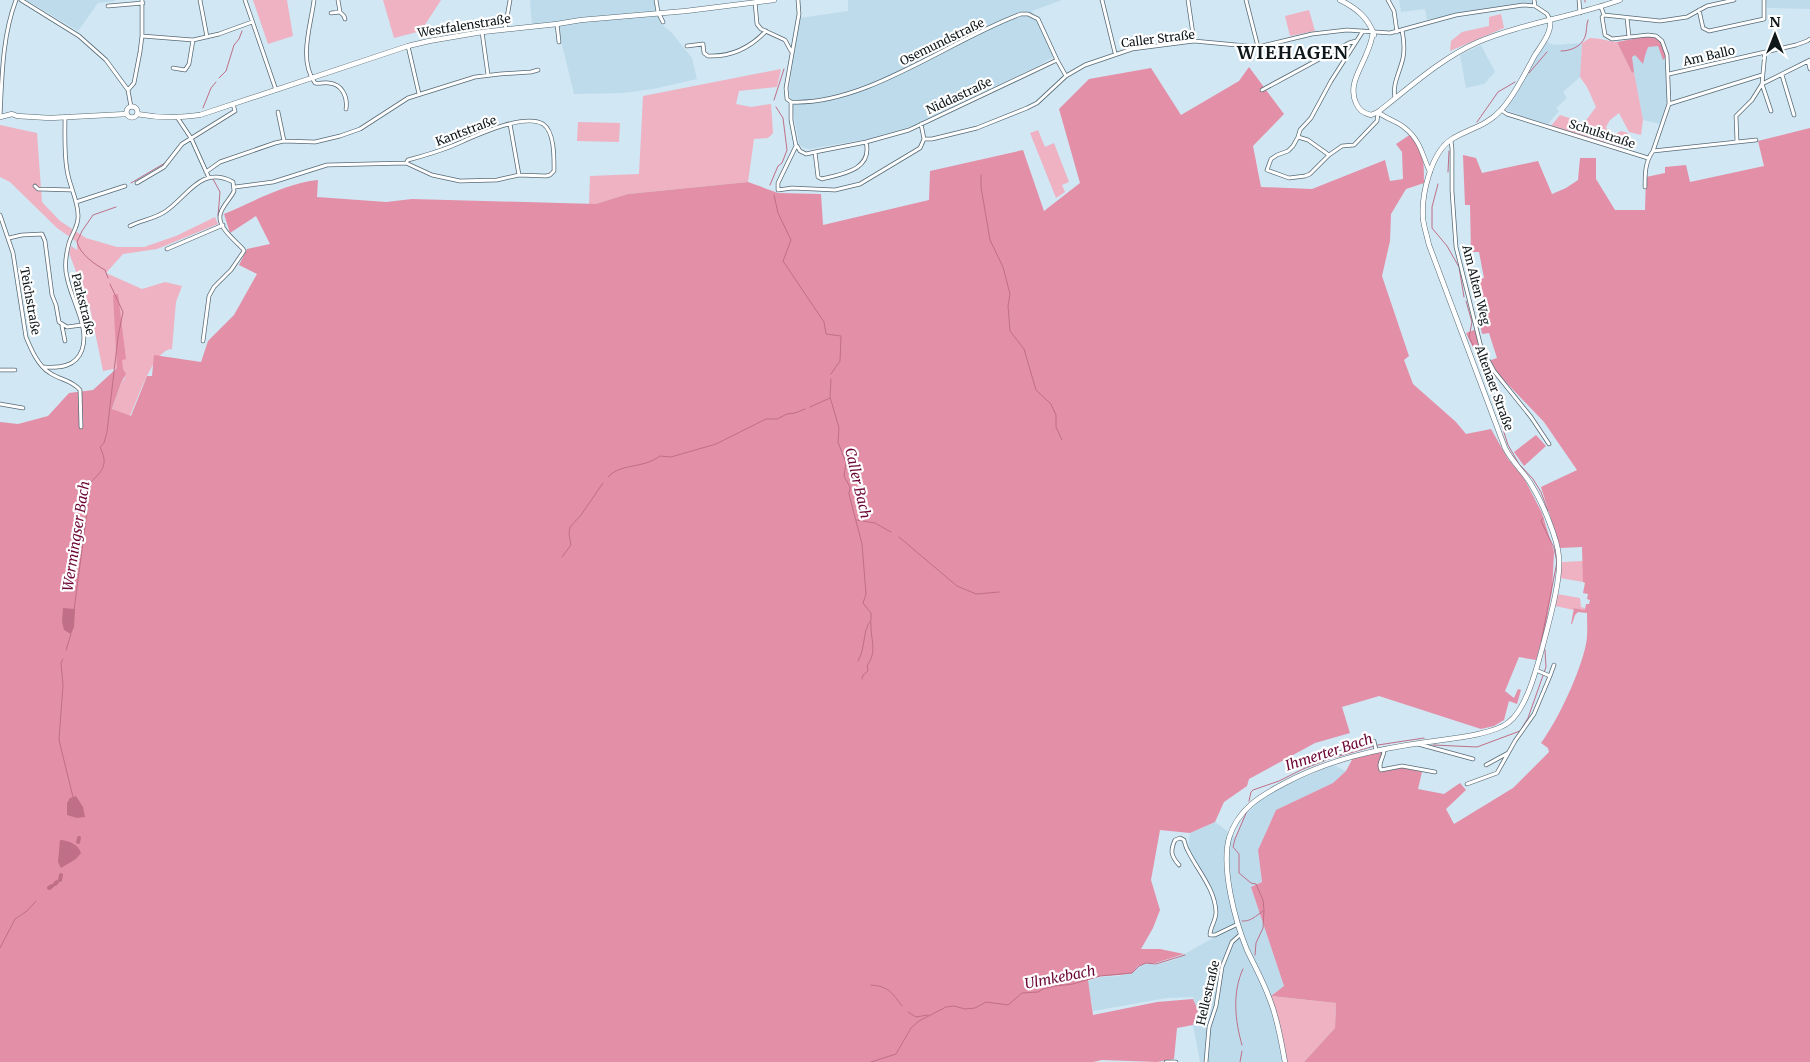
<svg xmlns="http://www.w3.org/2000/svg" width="1810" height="1062" font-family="Merriweather,serif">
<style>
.built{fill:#bedbec}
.green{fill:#eeb2c2}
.forest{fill:#e38fa7}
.water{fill:#bf6f87}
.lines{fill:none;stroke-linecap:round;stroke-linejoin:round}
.stream{stroke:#bf6f87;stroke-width:1}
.canal{stroke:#bf6f87;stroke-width:4}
.minor-casing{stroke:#576a75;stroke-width:4.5}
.tertiary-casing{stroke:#576a75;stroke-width:5}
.secondary-casing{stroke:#576a75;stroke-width:5.5}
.minor{stroke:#fff;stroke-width:3}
.tertiary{stroke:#fff;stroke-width:4}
.secondary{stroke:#fff;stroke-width:4.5}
.labels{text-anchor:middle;stroke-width:4.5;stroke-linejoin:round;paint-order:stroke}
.street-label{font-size:12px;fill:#0f171b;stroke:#fff}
.water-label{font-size:14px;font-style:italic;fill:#6c0535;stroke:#fff}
.district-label{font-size:18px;font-weight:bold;letter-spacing:1px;fill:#0f171b;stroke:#fff}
</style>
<rect width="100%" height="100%" fill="#d1e7f3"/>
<!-- built -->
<path class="built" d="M26,0H115V1L98,3L78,31Z
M530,0H655L656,12L661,24L672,33L692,58L697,79L653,89L623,93L574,94L558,28L532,26Z
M848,0H1062L1032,11L1053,57L1038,66L916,125L868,139L809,149L804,148L799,144L789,91L796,37L800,18L848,11Z
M1399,0H1531L1532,3L1455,14L1427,20L1425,9L1401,12Z
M1766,0H1810V9L1767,8Z
M1545,41L1554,45L1582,43L1580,77L1563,92L1567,98L1556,108L1559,111L1548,124L1527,118L1506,110Z
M1481,45L1495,72L1484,84L1466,88L1460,55Z
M1662,45L1666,57L1667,102L1660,124L1643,120L1631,57L1648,47Z
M1333,765L1346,771L1333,783L1276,810L1258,850L1262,882L1251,887L1284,986L1269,997L1276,1024L1284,1062H1200L1193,1025L1198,1010L1193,997L1167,998L1093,1011L1088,981L1101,977L1119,976L1132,973L1139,966L1147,963L1156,965L1174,960L1213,938L1212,929L1216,918L1213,898L1188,850L1190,833L1215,822L1235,837L1244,816L1258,802L1281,787Z"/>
<!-- green -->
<path class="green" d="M253,0H287L293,36L268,44Z
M383,0H441L421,31L394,38Z
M1309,10L1315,31L1290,36L1285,16Z
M1501,14L1504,28L1450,51L1451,41L1462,32L1489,26V17Z
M1590,38C1600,38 1607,41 1617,42L1632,73L1634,72L1643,120L1641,135L1629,132L1619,113L1610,120L1606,127L1611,137L1621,131L1628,133L1624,148L1551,126L1560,115L1584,123L1596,107L1587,87L1580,77L1582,43Z
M781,69L777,87L739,91L736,104L751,107L771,104L773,133L768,138L754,139L748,182L628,194L597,204H589L590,176L639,174L643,96Z
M578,122L620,123L619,142L577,141Z
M0,125L37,133L42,202L60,221L86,238L117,247H144L176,236L215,217L218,224L157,249L123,254L106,273L142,289L165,282L182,286L176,302L172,349C153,349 137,401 130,416L112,410L121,383L125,378L119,368L103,371L90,308L69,253L71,246L77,250V242L57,228L10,182L0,177Z
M1038,130L1045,147L1054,143L1069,182L1062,185L1065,192L1056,198L1030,133Z
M1583,561V582L1560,578L1562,562Z
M1557,594L1580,598L1581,607L1585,608V610L1574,608V610L1555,606Z
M1271,996L1336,1003L1335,1028L1304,1062H1287Z"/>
<!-- forest -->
<path class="forest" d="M1648,36C1663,37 1662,44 1666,57L1663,60L1658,46L1648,47C1646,52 1644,59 1643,64L1635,55L1632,57L1634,72L1632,73L1617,42Z
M1249,67L1284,114L1253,146L1261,187L1312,189L1385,160L1390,181L1403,179L1402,152L1396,144L1411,134C1424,154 1424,160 1424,183L1406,189L1391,214L1390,241L1382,276L1409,356L1404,360L1413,384L1456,422L1466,434L1491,429L1508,459L1524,478L1542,513L1554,552L1552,591L1545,629L1536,660L1519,657L1505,691L1514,698L1518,689L1521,690L1517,704L1509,701L1504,720L1494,726L1481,729L1379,696L1342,707L1350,733L1315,743L1249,779L1247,786L1224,802L1215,822L1190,833L1160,830L1151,880L1160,910L1153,928L1141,949H1160L1184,954L1156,963H1146L1138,966L1132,973L1119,975L1101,976L1088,980L1093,1015L1157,1002L1193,999L1198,1010L1193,1025L1177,1028L1174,1059L1157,1062L1102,1060L1093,1062H0V422L18,424L48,416L69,393L93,390L117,368L113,295L118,294L126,359L122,360L123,369L126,374L121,383L112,409L131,416L147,376H152L154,355L201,362L208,341L234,315L257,274L239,265L247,249L270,244L256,216L230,233L224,214C253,202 286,183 318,180L317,197L386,202L412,199L596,204L628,194L748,182L778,193L821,194L823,225L929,200L930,171L1023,150L1044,211L1080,183L1059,109L1089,79L1151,68L1181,115L1239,81Z
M1810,128V1062H1304L1335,1028L1336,1003L1271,996L1284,986L1251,887L1262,882L1258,850L1276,810L1333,783L1346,771L1354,756L1383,750L1380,770L1402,767L1422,772L1418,789L1444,794L1460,783L1466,790L1446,809L1454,824L1513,788L1549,752L1548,748L1541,743C1558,720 1580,673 1586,644C1588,634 1587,624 1587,613L1578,612L1575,615L1572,624H1571L1574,608L1585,610L1586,604H1589L1590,600L1587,599L1588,594L1583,593L1585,583L1583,582L1582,547L1560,548L1541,487L1577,470L1544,422L1499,375L1486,380L1477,356L1466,333L1477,329L1480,347L1488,361L1497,358L1489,333L1482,334L1478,312L1484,311L1479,279L1484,278L1479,252H1471L1470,205H1465L1463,155L1476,158L1482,173L1538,161L1552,194L1566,188L1578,180L1580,158H1596V179L1615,210H1645L1646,177L1665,173V167L1686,165L1690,182L1764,166L1758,141Z
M1536,435L1546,446L1524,466L1514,452Z"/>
<!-- water -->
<path class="water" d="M63,608L75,609L74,627L71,634L64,630L62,622Z
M76,796L83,807L85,817L77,818L67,815V803L70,798Z
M60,840C68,840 79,845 81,853L76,859L61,868L58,862Z"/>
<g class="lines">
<!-- stream -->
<path class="stream" d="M1585,0V2
M1561,51C1570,51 1581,47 1585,37C1587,32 1586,25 1588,20
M1529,73L1547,52
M219,78L226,71L234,45L239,39L242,31
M774,100L784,69
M203,108L211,88L216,82
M1477,122L1498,92L1515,82
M1448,172L1449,151
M981,175V187L990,240L1003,267L1010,294L1008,306L1010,331L1024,349L1036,390L1051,404L1056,415V427L1062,440
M213,179L220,192L218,216
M131,183L165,163
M1438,184L1432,207V228L1447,246L1459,267L1464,297
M770,185L778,166L782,163L787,150L783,118L776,107
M774,195L778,213L791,240L783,261L824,322L826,334L841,336L840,361L831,374
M108,278L105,270C94,264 80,254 77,242L82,231L93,215L116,207
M1466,301L1472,322L1469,337L1483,366L1487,380
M831,379L830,397L839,428L838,442L846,463L844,476L850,487L849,494L862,544L866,594L863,603L871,613V620C862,631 866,648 858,661
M1495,402L1500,419
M810,407L830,398
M1501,423L1508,445L1519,464L1533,479L1541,492L1548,511
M608,477C619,463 644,469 660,456L671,457L716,444L766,419H777L787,414L795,413L805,409
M857,520L875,523L891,532
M899,537L957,586L976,594L999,592
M562,557L571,545L569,534L570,527L581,515L603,483
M74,610L91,482C104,469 108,464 100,447L104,443L107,432L118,337L123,312L110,284
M1541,642L1557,562L1554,548L1541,521L1543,518
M66,650L71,634
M63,659L61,663L63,685L59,740L73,797
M862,679L863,675L868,671L867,666C878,650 870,640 871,622
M1433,745L1477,747L1520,731L1528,718L1546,667L1545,650
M1249,801L1251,792L1253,790L1279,781L1303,769L1329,759L1378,745L1424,738
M1247,811L1235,839L1233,847L1239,854V873L1251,883L1256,884L1263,900L1264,910L1263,928L1256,943L1255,955
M1242,921C1250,922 1256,916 1263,911
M0,948L15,919L27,911L36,901
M871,985C889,986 892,993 902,1006
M908,1012L916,1017L928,1015
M1242,1045C1235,1021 1232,992 1243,969
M871,1062L896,1054L911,1028L919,1021L946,1007L954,1006L965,1009L975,1008L986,1002L1008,1005L1022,993L1038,992L1043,989L1056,986L1073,984L1100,976L1132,973L1139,966L1146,963L1156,964L1185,955
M1240,1062L1242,1051"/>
<!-- canal -->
<path class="canal" d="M78,842L79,838
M60,880L61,875
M55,884L57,882
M49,888L52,886"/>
<defs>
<path id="minor" d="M21,0L79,36L106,60L128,90L131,107
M200,0L207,37
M245,0L276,90
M314,0C311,26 298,59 315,83C320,84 324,82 329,83C342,84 348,97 346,109
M656,0L658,12L663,22
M798,0L799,14L786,88L787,99L791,102V120L796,146L778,183V190L792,188L835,190L860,184L920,148L924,139H932L977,128L1027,108L1037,103L1066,76L1085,65L1132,49L1194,41L1258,47L1312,34L1347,30L1390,33L1456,15L1523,5L1535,6L1547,14L1550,20
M1102,0L1115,53
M1188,0L1194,41
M1246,0L1258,47
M1388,0L1394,11L1397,32
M1534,0L1535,6
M1579,0L1580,13
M755,2L757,24L761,29L785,40L791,51
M108,6L143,3
M1601,7L1604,15L1660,21L1687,17L1707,6L1734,0
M1699,10L1703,28L1709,31L1764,19V0
M340,12L344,16L345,19
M331,13L340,12L338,0
M1604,15L1602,17L1605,35L1612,39L1648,35L1656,36L1662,41L1667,55L1669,104L1653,151C1645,162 1645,174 1645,187
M1627,18L1629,37
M557,24L559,42
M505,29L510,0
M1363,31L1331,81L1311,118L1300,130L1298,137L1293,146L1288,151L1277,155L1271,159L1267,170L1289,178L1305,176L1310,174L1329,155L1342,146L1354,145L1377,121L1378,113
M482,32L488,75
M142,36L193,40L219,34L252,22
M408,46L419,94
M687,46L703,44L704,53L708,56C731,57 750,48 766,31
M1765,52L1762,84L1771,111
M1808,61L1810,69
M173,68L185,70L189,64L193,40
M1669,74L1796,45L1807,41L1810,39
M1782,75L1794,115
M128,90L134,83L140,52L142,36V0
M1262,90L1349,43L1356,41
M1395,98C1392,84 1400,72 1403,58C1405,48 1404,40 1402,30
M791,102C866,106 951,39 1021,14H1028L1038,19L1057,60L1066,76
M1669,104L1762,75
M1501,110L1507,114L1648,158
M278,112L284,141
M0,117C2,78 2,37 16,0
M177,117L191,138L209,178
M510,124L519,175
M921,124L924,139
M1298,137L1308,140L1329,155
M1451,140L1452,149V191L1456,247L1481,347L1494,371L1531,417L1549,444
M1737,142L1736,116L1752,100L1762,84L1810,60
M797,146L800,151L806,154L815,152L866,142L909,130L1057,60
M1653,151L1756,140
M815,152L818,177L822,179C842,174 873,170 866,142
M206,172L220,162L275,143L284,141L315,142L340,136L360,129L408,98L475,77L500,74L531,72L538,70
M137,183L164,167L182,144L235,111L233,104
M35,186L38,189L72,190
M235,187L273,182L327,165L406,163L408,160C423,156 437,152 452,146C471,138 523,112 543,124C555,132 554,159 554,171L550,175L546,176L519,175L497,180L460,181L432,175L406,163
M76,202L125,186
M0,215L13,253L26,337C31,349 38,366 50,373C60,380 72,380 80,390L81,427
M130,226C141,220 155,219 166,211C188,196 201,165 233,182L234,191C231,198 224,204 221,212C215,226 235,240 243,249L244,251L231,270L214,287L209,296L203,341
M9,238L22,235L42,234L45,241L52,295L56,305L59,322L67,327L82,325
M167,249L223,225
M62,326L65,341
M44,367C59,368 76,367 82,350C90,327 71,300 67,277C64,266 66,254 69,243C72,233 79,226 78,215C78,200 69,185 67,170C64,153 65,135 65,117
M0,370H15
M0,404L23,408
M1550,676L1554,665
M1418,744L1473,759
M1384,749C1385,757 1377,763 1381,770L1402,766L1435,772
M1486,765L1508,753
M1303,766L1369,742L1374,741L1376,750
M1467,784L1497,773L1515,741L1534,714L1550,676L1536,670
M1179,865C1171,856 1170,851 1175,840L1180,838L1184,840C1185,844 1186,848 1188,851C1198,871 1215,889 1216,912C1216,921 1210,927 1210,935H1215L1238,924
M1166,1062H1176
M1206,1062L1209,1027L1216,1006L1222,967L1232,942L1241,934"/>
<path id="tertiary" d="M1378,112C1386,119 1397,121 1405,128C1421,141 1422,155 1430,172"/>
<path id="secondary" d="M1340,0C1356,8 1368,17 1374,35
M1373,32C1372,40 1369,48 1366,55C1360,70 1348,86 1356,103C1359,110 1363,113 1371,115L1378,112C1410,87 1440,59 1478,42C1523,23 1573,17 1620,0
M126.5 112a5.5 5.5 0 1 1 11 0a5.5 5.5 0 1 1-11 0Z
M137,114C158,118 179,118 200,115L408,46L429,41L482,32L557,24L581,20L686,11L774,0
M0,117L12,114L17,116L50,118L127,114
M1285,1062C1281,1041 1278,1020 1270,1000C1264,983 1255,967 1247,950C1235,921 1221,868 1229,838C1238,809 1260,796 1285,783C1330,759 1377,749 1427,742C1447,739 1494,735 1509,722C1527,708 1537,667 1543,645C1549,622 1561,580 1559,558C1558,539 1542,502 1532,486C1525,473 1512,462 1505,448L1429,245C1427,236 1424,227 1423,219C1421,195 1431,152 1452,139C1468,129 1487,126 1501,110C1515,95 1525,73 1535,55C1541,46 1552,32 1550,21"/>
</defs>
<!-- minor casing -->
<use href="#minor" class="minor-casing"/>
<!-- tertiary casing -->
<use href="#tertiary" class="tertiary-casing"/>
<!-- secondary casing -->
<use href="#secondary" class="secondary-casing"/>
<!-- minor -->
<use href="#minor" class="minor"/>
<!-- tertiary -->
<use href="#tertiary" class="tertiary"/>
<!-- secondary -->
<use href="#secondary" class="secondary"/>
</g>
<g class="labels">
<!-- street labels -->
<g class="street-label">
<text transform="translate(464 26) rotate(-9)" y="4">Westfalenstraße</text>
<text transform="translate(1158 39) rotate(-7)" y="4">Caller Straße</text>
<text transform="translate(942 42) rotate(-26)" y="4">Osemundstraße</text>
<text transform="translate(1709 56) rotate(-13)" y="4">Am Ballo</text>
<text transform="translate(959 96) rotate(-25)" y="4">Niddastraße</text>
<text transform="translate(466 131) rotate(-21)" y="4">Kantstraße</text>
<text transform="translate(1602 134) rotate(18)" y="4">Schulstraße</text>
<text transform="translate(1476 285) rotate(76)" y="4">Am Alten Weg</text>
<text transform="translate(30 301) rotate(80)" y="4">Teichstraße</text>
<text transform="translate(83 304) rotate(76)" y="4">Parkstraße</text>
<text transform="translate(1494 388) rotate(70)" y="4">Altenaer Straße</text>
<text transform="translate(1208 993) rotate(-77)" y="4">Hellestraße</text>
</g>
<!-- water labels -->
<g class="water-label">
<text transform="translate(858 483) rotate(77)" y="5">Caller Bach</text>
<text transform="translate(76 536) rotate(-81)" y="5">Wermingser Bach</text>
<text transform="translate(1329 752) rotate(-18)" y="5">Ihmerter Bach</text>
<text transform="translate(1060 977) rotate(-11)" y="5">Ulmkebach</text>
</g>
<!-- district labels -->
<g class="district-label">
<text x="1293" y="59">WIEHAGEN</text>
</g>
</g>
<!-- north arrow -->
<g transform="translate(1775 35)" stroke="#ffffff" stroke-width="4" paint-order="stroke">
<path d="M0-4L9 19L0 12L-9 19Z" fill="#0f171b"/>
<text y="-8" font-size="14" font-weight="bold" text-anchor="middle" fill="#0f171b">N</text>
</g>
</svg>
